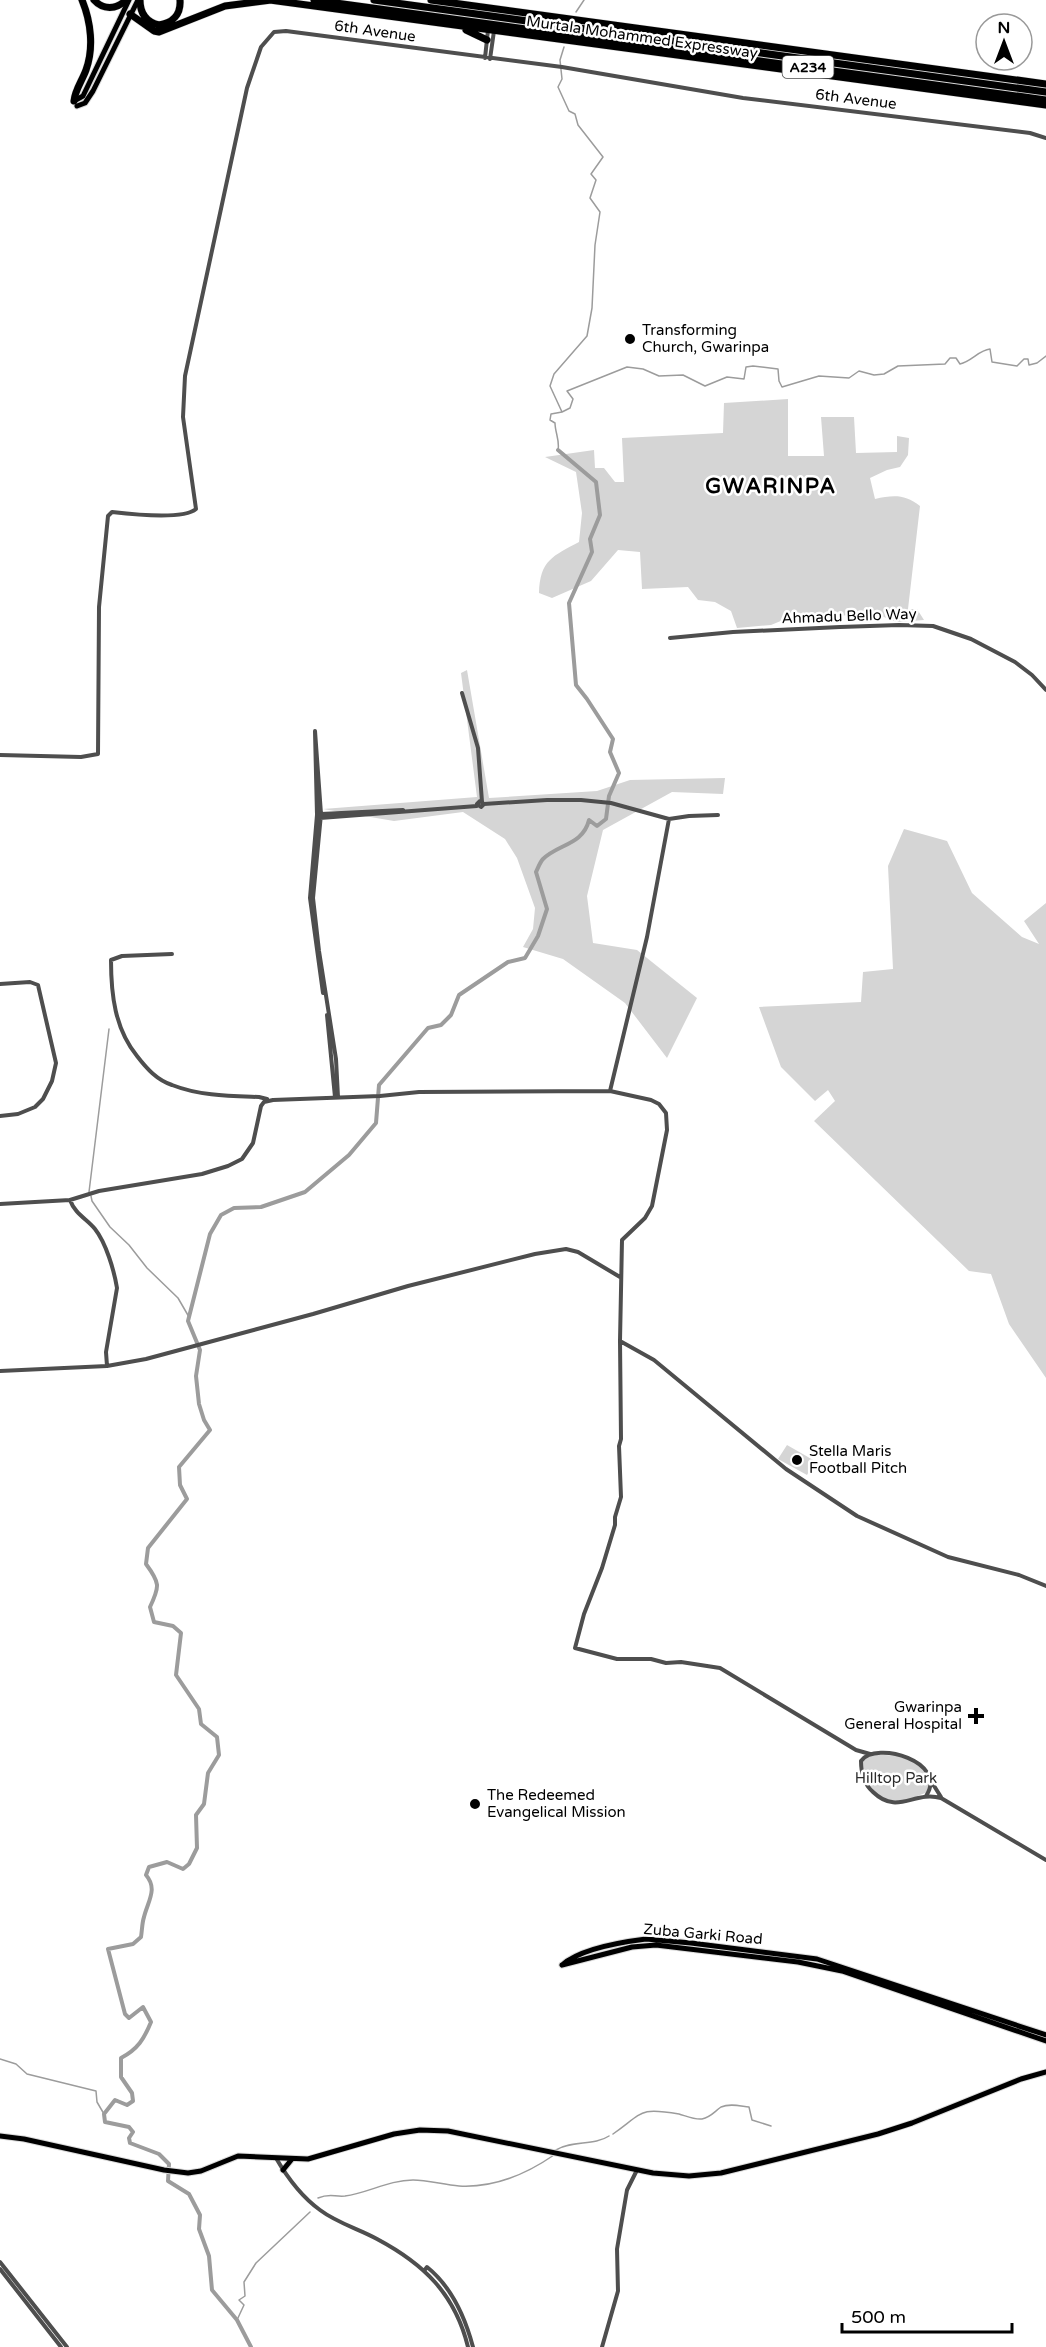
<svg xmlns="http://www.w3.org/2000/svg" width="1046" height="2347" font-family="'Varela Round',sans-serif">
<style>
.green{fill:#d5d5d5}
.lines{fill:none;stroke-linecap:round;stroke-linejoin:round}
.stream{stroke:#9c9c9c;stroke-width:1.5}
.river{stroke:#9c9c9c;stroke-width:4}
.major-casing{stroke:#dbdbdb;stroke-width:7}
.highway-casing{stroke:#dbdbdb;stroke-width:8}
.minor{stroke:#4e4e4e;stroke-width:4}
.major{stroke:#000;stroke-width:5}
.highway{stroke:#000;stroke-width:7}
.poi-dot{fill:#000;stroke:#fff;stroke-width:2}
.labels{text-anchor:middle;stroke-width:5;stroke-linejoin:round;paint-order:stroke}
.shield{fill:#fff;stroke:#4c4c4c;stroke-width:1.5}
.shield-label{font-size:14px;font-weight:bold;fill:#000}
.street-label{font-size:15px;fill:#000;stroke:#fff}
.poi-label{font-size:15px;fill:#000;stroke:#fff;text-anchor:start}
.park-label{font-size:15px;fill:#2c2c2c;stroke:#fff}
.district-label{font-size:21px;font-weight:bold;letter-spacing:1.5px;fill:#000;stroke:#fff}
</style>
<rect width="100%" height="100%" fill="#fff"/>
<!-- green -->
<path class="green" d="M788,399V456H824L821,417H854L856,453L897,452V436L909,438L908,455L900,467L887,470L870,478L875,499C893,495 905,494 920,506L908,609H917L924,620L897,622L876,614L788,618L771,625L737,628L731,611L715,602L698,600L688,587L642,589L640,552L618,550L591,581L552,598L539,593C540,560 553,556 579,542L582,513L576,472L545,457L594,450L595,468H604L615,482H624L622,438L723,433L724,403Z
M467,670L489,798L597,791L630,780L725,778L723,794L672,792L603,830L587,896L593,943L637,950L697,998L667,1058L625,1003L563,959L523,947L533,929L535,908L517,858L505,839L463,812L394,821L323,809L477,797L461,673Z
M904,829L947,841L972,893L1022,937L1039,944L1024,921L1046,903V1378L1009,1324L991,1274L969,1271L814,1121L835,1101L828,1090L815,1101L781,1067L759,1007L861,1002L863,972L893,969L888,866Z
M787,1445L815,1461L807,1475L778,1459Z
M870,1755C897,1755 910,1754 929,1776L928,1792C919,1795 909,1800 900,1801C876,1804 864,1780 862,1760Z"/>
<g class="lines">
<!-- stream -->
<path class="stream" d="M576,12L584,0
M562,412L570,408L573,399L567,391L627,367L643,369L659,376L683,375L705,386L727,377L744,379L746,367L753,366L778,369L779,381L782,387L819,376L849,378L859,371L874,375L884,374L898,366L945,364L950,358H956L960,364C972,361 979,350 990,349L992,362L1017,366L1024,359H1028L1029,365L1037,363L1046,356
M558,450C560,441 555,432 555,423L550,420L551,414L562,412L550,386L554,374L587,336L592,308L595,245L600,212L590,198L596,180L591,174L603,157L578,125L575,114L569,111L558,87L562,79L560,60L564,47
M89,1192L109,1029
M91,1196L92,1201L110,1227L129,1245L147,1268L178,1298L189,1317
M0,2059L16,2064L27,2074L96,2091L97,2102L104,2114
M613,2134C644,2112 639,2107 679,2114C686,2116 695,2120 702,2119C711,2117 714,2112 721,2107C730,2103 740,2106 749,2107L752,2120L771,2126
M556,2150C572,2140 594,2146 609,2136
M318,2198C330,2193 334,2197 345,2196C368,2193 389,2180 413,2180C428,2180 444,2185 459,2186C494,2188 525,2175 554,2155
M237,2320L244,2305L239,2300L245,2296L244,2282L256,2263L310,2212"/>
<!-- river -->
<path class="river" d="M251,2347L237,2320L212,2290L209,2256L199,2229L200,2215L189,2194L168,2181L169,2164L159,2154L130,2143L129,2138L133,2132L129,2127L105,2122L104,2114L115,2100L127,2105L133,2101L132,2093L121,2077V2058C138,2049 144,2039 151,2022L143,2007L129,2018L125,2014L108,1949L133,1944L141,1937C142,1931 142,1923 144,1917C148,1901 158,1889 146,1875L149,1867L167,1862L183,1869L189,1864L197,1848L196,1815L204,1804L208,1773L219,1755L217,1737L201,1724L199,1709L176,1675L181,1633L173,1626L154,1622L150,1607C160,1586 160,1583 146,1564L148,1548L187,1499L180,1485L179,1467L210,1430L204,1420L199,1404L196,1376L200,1350L188,1321L210,1234L221,1215L234,1208L261,1207L305,1192L349,1155L376,1123L379,1085L428,1028L441,1025L451,1015L459,995L508,962L525,958L538,936L547,909L536,872C538,868 540,862 543,859C558,844 583,845 589,820L597,826L606,819L609,796L619,773L610,752L613,739L587,699L576,685L569,603L592,552L590,539L600,515L596,482L558,450"/>
<defs>
<path id="major" d="M74,101L83,96L129,0
M77,106L85,103L93,91L138,0
M562,1965C580,1949 622,1942 646,1939L691,1943L817,1959L1046,2035
M562,1965L632,1947L656,1945L798,1962L842,1971L1046,2041
M0,2136L24,2139L164,2170L188,2173L201,2171L238,2156L308,2159L394,2134L420,2130L448,2131L653,2173L689,2176L721,2173L878,2134L912,2123L1021,2079L1046,2072
M283,2170L292,2159"/>
<path id="highway" d="M94,0C103,10 116,10 126,0
M140,0C140,13 146,22 159,25C173,23 181,14 180,0
M270,0L1046,105
M314,0L1046,100
M374,0L1046,92
M431,0L1046,84
M130,14L154,31L159,32L225,6L271,0
M466,30L487,40
M74,101C75,90 82,81 86,70C94,48 91,22 82,0"/>
</defs>
<!-- major casing -->
<use href="#major" class="major-casing"/>
<!-- highway casing -->
<use href="#highway" class="highway-casing"/>
<!-- minor -->
<path class="minor" d="M485,58L488,30
M490,59L494,31
M670,638L733,632L840,627L899,625L933,626L971,639L1015,662L1032,675L1046,690
M462,693L478,748L482,802
M315,731L321,814L313,898L319,951L336,1059L338,1097
M315,732L317,815L310,898L323,993
M0,755L81,757L98,754L99,607L108,516L112,512C129,514 183,520 196,509L183,417L185,376L247,88L261,47L274,32L286,31L562,67L743,98L1030,133L1046,138
M484,804L480,801L477,804L481,807L484,804L547,800H581L611,803L669,819L689,816L718,815
M321,814L403,810
M320,818L477,806
M172,954L122,956L111,960C111,995 115,1029 137,1056C147,1069 157,1080 172,1085C200,1096 230,1096 259,1097L267,1099
M0,984L30,982L38,985L56,1063L52,1081L43,1099L35,1107L18,1114L0,1116
M327,1015L335,1097
M610,1091L647,937L669,819
M70,1200C75,1214 87,1219 95,1229C106,1243 114,1270 117,1288L106,1352L107,1366
M0,1204L70,1200L99,1191L202,1174L228,1166L242,1159L253,1143L261,1106L264,1102L273,1100L380,1096L419,1092L610,1091L651,1100L659,1104L666,1113L667,1130L652,1206L645,1218L622,1240L620,1341L654,1360L786,1469L857,1516L948,1557L1019,1575L1046,1586
M620,1341L621,1439L619,1446L621,1497L615,1517V1525L602,1568L584,1614L575,1648L617,1659H651L666,1663L681,1662L720,1668L856,1750L870,1754
M0,1371L107,1366L146,1359L313,1314L408,1286L535,1254L566,1249L578,1252L620,1277
M931,1781L941,1797
M926,1796C949,1762 876,1740 861,1761C861,1773 864,1784 873,1792C898,1816 914,1790 941,1798L1046,1860
M276,2158C287,2177 302,2197 320,2210C337,2223 359,2229 377,2239C424,2264 455,2294 468,2347
M0,2262L67,2347
M0,2269L61,2347
M424,2271L427,2267C452,2287 465,2317 473,2347
M602,2347L618,2291L617,2249L627,2190L637,2170"/>
<!-- major -->
<use href="#major" class="major"/>
<!-- highway -->
<use href="#highway" class="highway"/>
</g>
<!-- markers -->
<g class="poi-dot">
<circle cx="630" cy="339" r="6"/>
<circle cx="797" cy="1460" r="6"/>
<path d="M973 1707h6v6h6v6h-6v6h-6v-6h-6v-6h6z"/>
<circle cx="475" cy="1804" r="6"/>
</g>
<g class="labels">
<!-- shield labels -->
<rect class="shield" x="782.5" y="56" width="51" height="22" rx="4.5"/>
<g class="shield-label">
<text x="808" y="72">A234</text>
</g>
<!-- street labels -->
<g class="street-label">
<text transform="translate(375 31) rotate(8)" y="5">6th Avenue</text>
<text transform="translate(642 37) rotate(8)" y="5">Murtala Mohammed Expressway</text>
<text transform="translate(856 99) rotate(7)" y="5">6th Avenue</text>
<text transform="translate(849 616) rotate(-2)" y="5">Ahmadu Bello Way</text>
<text transform="translate(703 1934) rotate(5)" y="5">Zuba Garki Road</text>
</g>
<!-- poi labels -->
<g class="poi-label">
<text x="642" y="335">Transforming<tspan x="642" dy="17">Church, Gwarinpa</tspan></text>
<text x="809" y="1456">Stella Maris<tspan x="809" dy="17">Football Pitch</tspan></text>
<text x="962" y="1712" text-anchor="end">Gwarinpa<tspan x="962" dy="17">General Hospital</tspan></text>
<text x="487" y="1800">The Redeemed<tspan x="487" dy="17">Evangelical Mission</tspan></text>
</g>
<!-- park labels -->
<g class="park-label">
<text x="896" y="1783">Hilltop Park</text>
</g>
<!-- district labels -->
<g class="district-label">
<text x="771" y="493">GWARINPA</text>
</g>
</g>
<!-- north arrow -->
<g transform="translate(1004 42)"><circle r="28" fill="#ffffff" stroke="#999999" stroke-width="1.5"/>
<path d="M0-4.5L10 22L0 15L-10 22Z" fill="#000000"/>
<text y="-9" font-size="16" font-weight="bold" text-anchor="middle" fill="#000000">N</text>
</g>
<!-- scale -->
<path d="M842 2323v9h170v-9" fill="none" stroke="#000000" stroke-width="3"/>
<text x="851" y="2323" font-size="18" fill="#000000" stroke="#ffffff" stroke-width="4.5" paint-order="stroke">500 m</text>
</svg>
